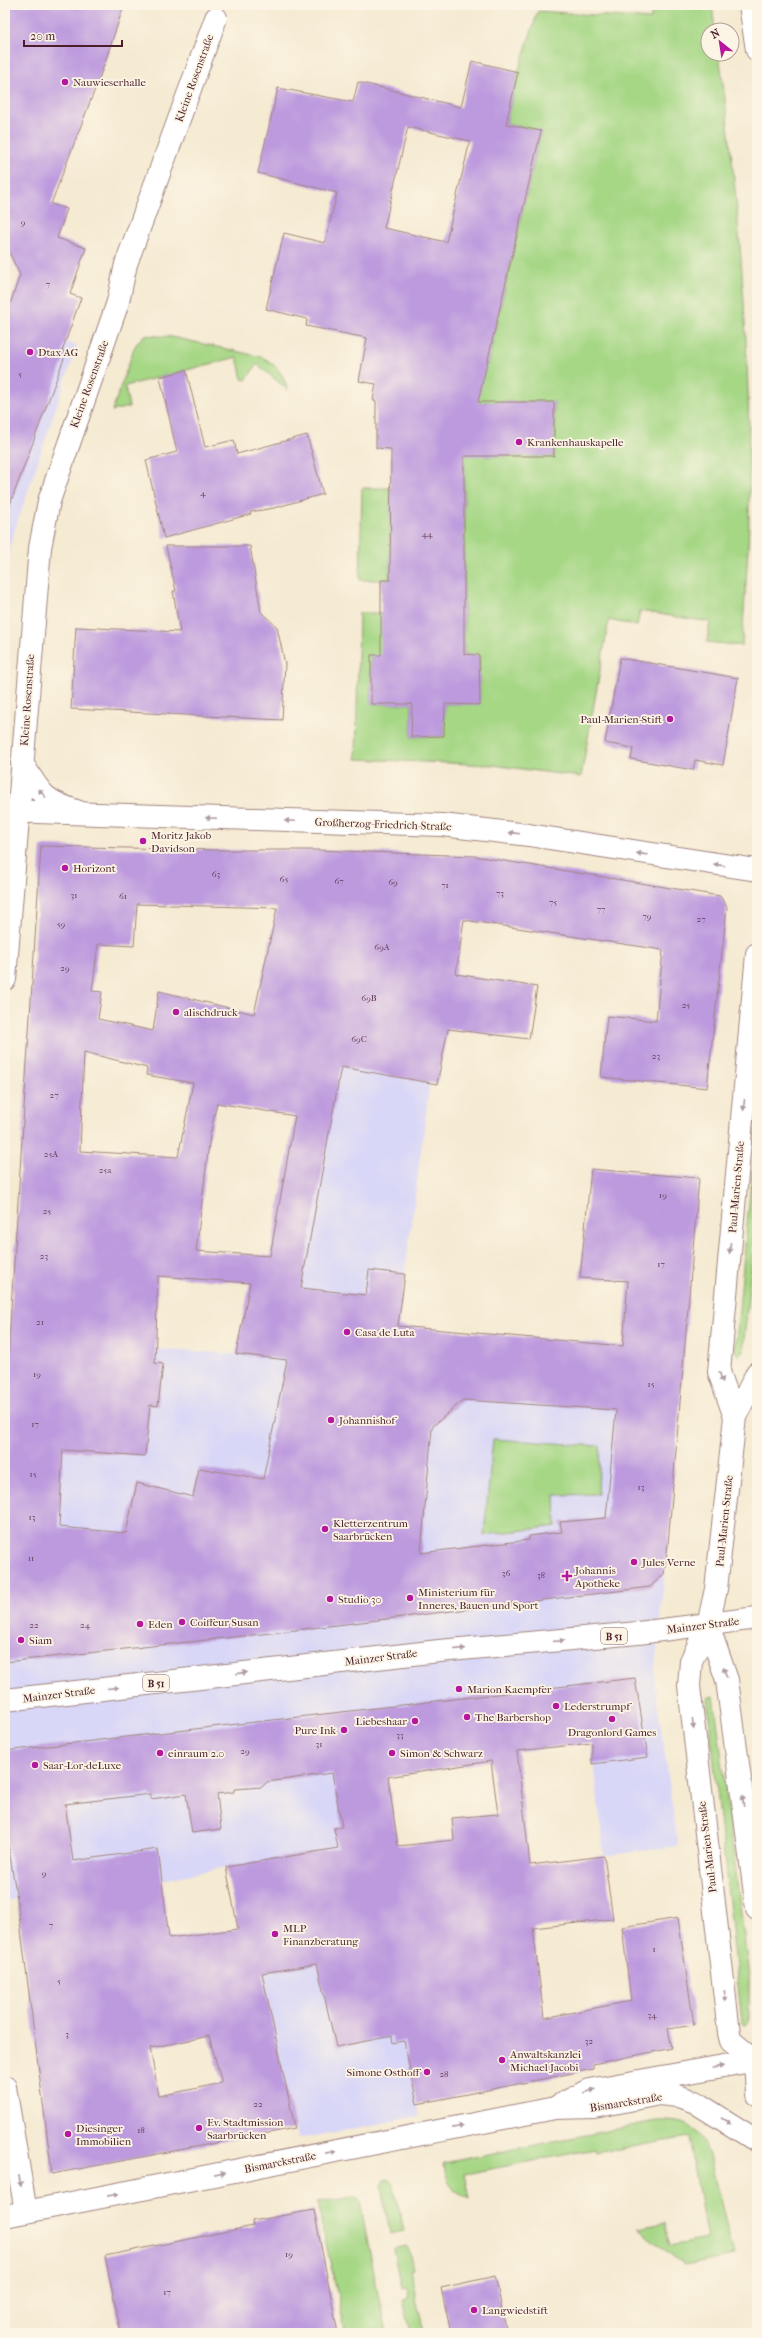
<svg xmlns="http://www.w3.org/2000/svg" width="762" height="2338" font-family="'IM FELL French Canon',serif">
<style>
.built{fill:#d9d7f7}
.green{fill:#a6d785;stroke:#787b58}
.building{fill:#bd9ade;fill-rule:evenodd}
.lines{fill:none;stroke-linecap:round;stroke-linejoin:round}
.minor-casing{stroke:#a0847e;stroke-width:24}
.major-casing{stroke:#a0847e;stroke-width:24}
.minor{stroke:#fff;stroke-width:22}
.major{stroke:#fff;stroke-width:22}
.oneway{fill:#ae9aa0}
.poi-dot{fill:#b5179e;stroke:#fcf5e5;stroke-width:1.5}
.labels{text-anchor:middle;stroke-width:3.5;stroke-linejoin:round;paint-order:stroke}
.number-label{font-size:9px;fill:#673e58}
.shield{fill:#fcf5e5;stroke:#7f5f63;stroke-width:1}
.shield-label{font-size:10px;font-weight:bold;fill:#4a1f2b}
.street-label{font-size:11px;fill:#4a1f2b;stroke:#fcf5e5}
.poi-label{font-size:11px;fill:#4a1f2b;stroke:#fcf5e5;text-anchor:start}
</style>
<rect width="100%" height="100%" fill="#fcf5e5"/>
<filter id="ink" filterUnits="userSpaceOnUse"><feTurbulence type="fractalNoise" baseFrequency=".025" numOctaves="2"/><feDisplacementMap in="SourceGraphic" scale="8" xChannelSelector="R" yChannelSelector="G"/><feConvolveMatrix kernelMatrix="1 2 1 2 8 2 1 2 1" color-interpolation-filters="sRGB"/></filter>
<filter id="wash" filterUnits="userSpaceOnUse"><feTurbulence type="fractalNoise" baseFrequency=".012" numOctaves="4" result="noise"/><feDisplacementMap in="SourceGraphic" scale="16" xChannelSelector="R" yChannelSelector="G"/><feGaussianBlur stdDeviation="0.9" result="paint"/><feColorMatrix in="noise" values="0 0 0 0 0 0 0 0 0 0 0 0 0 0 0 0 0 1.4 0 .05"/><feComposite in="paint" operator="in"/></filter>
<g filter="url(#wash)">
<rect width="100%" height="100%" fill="#f5ead2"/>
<!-- built -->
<path class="built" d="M5,264L12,267L5,287Z
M5,320L77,346L10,544L5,619Z
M341,1067L430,1083L398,1326L609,1344L608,1357H622L607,1506L671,1511L654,1678L678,1846L604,1856L592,1743L444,1760L445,1769L438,1770L366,1772L416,2050L406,2052L419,2116L298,2139L261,1964L242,1947L226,1867L162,1880L5,1901V1543L58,1545L63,1451L145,1456L150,1405L158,1406L163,1364L142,1362L155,1349L236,1354L255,1255L306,1259Z"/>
<!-- green -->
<path class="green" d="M651,5H712L715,30H708V54H719C740,205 751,358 749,510C749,555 744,601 742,646L707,642L710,622L640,611L637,626L609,620L581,777L493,765L356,759L359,613H381L390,655L371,656V704H412L411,737L444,736L445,704H480L479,656L464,654V427H484V456H554V402H484L464,411L488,362L541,131L506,124L518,72L538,11L651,19Z
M144,335L172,337L262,357C277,365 283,374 288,390L257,364L246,380L242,379L237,357L125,386L129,407L112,411L135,346Z
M362,488H391L390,580H360Z
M757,1118V1202L743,1352L739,1356L735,1352Z
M493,1439L600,1446L598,1494L555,1495L556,1526L484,1535Z
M714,1696L749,1977V2022L746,2025L742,2023L707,1698Z
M656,2121C688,2121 697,2124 709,2155L734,2255L684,2265L637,2228L665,2223L670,2246L707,2239L689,2137L596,2153L595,2149L465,2174L470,2199C451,2189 446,2184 444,2163Z
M389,2179L393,2183L404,2231L390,2234L381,2186L384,2180Z
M353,2197L358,2198L360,2203L386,2333H346L317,2203Z
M408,2246L413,2269L410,2270L424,2333L411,2332L403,2299L408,2298L406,2287L401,2288L393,2249Z"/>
<g id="blocks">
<!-- building -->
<path class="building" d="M5,5H124L103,68L51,204L67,209L57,238L86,248L70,294L81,298L62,351L66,353L8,510H5V319L20,275L8,250L5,248Z
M472,61L518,72L506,124L541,131L478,402H554V456H464V654L479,655L480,705L445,704L444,736L411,737L412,704H371V655H381V580H390L391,449L376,448V401L373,400L376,384L359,381L367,338L306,326L307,319L266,309L284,233L325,243L337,193L258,173L278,88L353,102L358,82L461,107ZM408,127L470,141L446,242L384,228Z
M186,370L205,447L234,440L237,454L307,435L323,494L274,508L250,512L251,514L164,538L146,460L177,452L160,377Z
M166,546H250L261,612L277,627L285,664L282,720L71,709L76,627L180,632L173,591H176Z
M620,658L738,678L723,765L695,760L693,770L631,759L633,748L605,743Z
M41,846L217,850H317L474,856L720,896L727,907L707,1088L601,1077L607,1016L656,1021L663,950L464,920L456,974L537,987L529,1039L448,1029L437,1084L341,1067L301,1288L366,1295L369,1270L405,1274L398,1326L623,1346L628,1281L580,1278L591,1169L699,1178L668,1544L664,1574L650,1587L271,1633L5,1662V1402ZM137,904L277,908L254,1014L159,991L153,1031L98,1019L102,992L92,991L98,944L134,946ZM84,1052L147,1068L146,1075L193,1083L178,1157L80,1151ZM217,1103L295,1116L270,1256L196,1251L210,1135ZM158,1276L250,1283L236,1354L287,1360L263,1479L199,1468L193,1497L137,1483L126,1533L59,1527L63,1450L145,1456L150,1405L158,1406L163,1364L155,1363ZM463,1400L616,1410L606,1518L560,1522L562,1532L529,1536V1540L421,1553L432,1427Z
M635,1678L648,1757L592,1764V1743L517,1751L530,1865L604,1856L613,1919L533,1928L544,2018L631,2001L622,1927L678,1918L694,2025L668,2029L672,2048L593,2064V2069L417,2104L404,2041L393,2043L392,2036L336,2047L317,1964L262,1973L295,2128L52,2174L17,1899L5,1825V1751ZM491,1761L498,1814L452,1818L454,1840L398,1846L388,1777ZM332,1773L342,1827L334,1828L338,1848L226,1867L238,1929L169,1938L158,1849L73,1861L65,1804L151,1794V1799L186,1794L192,1833L221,1829L217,1794L234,1792V1789L262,1787L267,1782ZM209,2036L222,2083L159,2096L150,2048Z
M314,2210L338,2333H121L105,2256L253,2226L252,2221Z
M495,2276L507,2333H451L441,2288Z"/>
</g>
</g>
<g filter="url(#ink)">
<use href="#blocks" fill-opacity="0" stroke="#a0847e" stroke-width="1"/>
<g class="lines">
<defs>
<path id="minor" d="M22,763C42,795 42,800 79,812
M5,979L40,548L49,501L118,302L126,264L216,18
M5,2087L26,2212
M558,2106L589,2090L757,2060
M5,2216L555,2108L594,2107L659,2094L678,2096L695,2102L757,2141"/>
<path id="major" d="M750,5L757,50
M5,811L442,825L529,835L757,870
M735,1417L719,1372L757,954
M708,1625L727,1680L757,1909
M5,1700L439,1651L638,1633L757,1618
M757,2056L755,2061L757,2094
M755,2061L731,2041L729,2033L689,1686L691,1661L708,1625L716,1589L735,1417L757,1373"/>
</defs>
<!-- minor casing -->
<use href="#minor" class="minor-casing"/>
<!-- major casing -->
<use href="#major" class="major-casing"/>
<!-- minor -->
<use href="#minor" class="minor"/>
<!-- major -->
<use href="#major" class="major"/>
</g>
<!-- one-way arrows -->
<defs><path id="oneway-solid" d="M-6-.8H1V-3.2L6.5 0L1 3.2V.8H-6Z"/></defs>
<g class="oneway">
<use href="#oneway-solid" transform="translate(42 793) rotate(-131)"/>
<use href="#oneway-solid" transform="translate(211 818) rotate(-178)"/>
<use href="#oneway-solid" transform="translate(290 821) rotate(-178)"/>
<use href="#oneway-solid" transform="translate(514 833) rotate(-173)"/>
<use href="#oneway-solid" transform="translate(642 854) rotate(-171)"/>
<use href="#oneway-solid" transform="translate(719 865) rotate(-172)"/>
<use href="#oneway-solid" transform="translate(744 1105) rotate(95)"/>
<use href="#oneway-solid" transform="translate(730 1248) rotate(95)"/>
<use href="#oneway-solid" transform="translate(721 1377) rotate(72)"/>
<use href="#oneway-solid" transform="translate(559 1641) rotate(-4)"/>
<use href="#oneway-solid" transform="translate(460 1649) rotate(-5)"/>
<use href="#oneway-solid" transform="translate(725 1672) rotate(-108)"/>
<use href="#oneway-solid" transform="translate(242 1673) rotate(-7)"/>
<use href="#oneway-solid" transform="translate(113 1688) rotate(-5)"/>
<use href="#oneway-solid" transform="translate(693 1724) rotate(84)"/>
<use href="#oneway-solid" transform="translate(743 1801) rotate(-97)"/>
<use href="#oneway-solid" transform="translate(725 1996) rotate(83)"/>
<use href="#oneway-solid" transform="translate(718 2067) rotate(-9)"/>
<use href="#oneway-solid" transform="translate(590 2091) rotate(-18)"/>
<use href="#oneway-solid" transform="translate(726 2121) rotate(33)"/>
<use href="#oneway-solid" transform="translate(458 2127) rotate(-11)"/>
<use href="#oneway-solid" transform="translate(331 2152) rotate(-11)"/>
<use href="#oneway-solid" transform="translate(220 2174) rotate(-11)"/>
<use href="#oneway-solid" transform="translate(20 2181) rotate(79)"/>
<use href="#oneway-solid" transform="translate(113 2195) rotate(-11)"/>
</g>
</g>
<!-- markers -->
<g class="poi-dot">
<circle cx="65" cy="82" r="4"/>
<circle cx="30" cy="352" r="4"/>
<circle cx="519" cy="442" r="4"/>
<circle cx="670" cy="719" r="4"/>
<circle cx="143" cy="841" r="4"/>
<circle cx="65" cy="868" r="4"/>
<circle cx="176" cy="1012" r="4"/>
<circle cx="347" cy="1332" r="4"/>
<circle cx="331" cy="1420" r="4"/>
<circle cx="325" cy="1529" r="4"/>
<circle cx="634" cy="1562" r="4"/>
<path d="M565 1570h4v4h4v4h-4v4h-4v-4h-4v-4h4z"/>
<circle cx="410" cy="1598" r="4"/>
<circle cx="330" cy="1599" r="4"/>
<circle cx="182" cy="1622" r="4"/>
<circle cx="140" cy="1624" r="4"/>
<circle cx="21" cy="1640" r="4"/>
<circle cx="459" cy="1689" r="4"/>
<circle cx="556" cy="1706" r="4"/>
<circle cx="467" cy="1717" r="4"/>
<circle cx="612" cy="1719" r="4"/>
<circle cx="415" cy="1721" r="4"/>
<circle cx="344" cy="1730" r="4"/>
<circle cx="160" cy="1753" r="4"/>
<circle cx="392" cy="1753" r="4"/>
<circle cx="35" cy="1765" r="4"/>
<circle cx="275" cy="1934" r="4"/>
<circle cx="502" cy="2060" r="4"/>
<circle cx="427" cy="2072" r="4"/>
<circle cx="199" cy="2128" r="4"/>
<circle cx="68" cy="2134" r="4"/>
<circle cx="474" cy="2310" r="4"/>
</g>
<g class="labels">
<!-- number labels -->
<g class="number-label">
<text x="23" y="225">9</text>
<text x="48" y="287">7</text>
<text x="20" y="377">5</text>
<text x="203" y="496">4</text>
<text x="427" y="537">44</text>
<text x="216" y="877">63</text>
<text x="284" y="882">65</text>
<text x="339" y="884">67</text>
<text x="393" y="885">69</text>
<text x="445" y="888">71</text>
<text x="500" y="896">73</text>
<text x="74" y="898">31</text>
<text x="123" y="899">61</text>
<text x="553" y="905">75</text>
<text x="601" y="912">77</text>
<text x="647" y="919">79</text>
<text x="701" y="922">27</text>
<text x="61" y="927">59</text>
<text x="382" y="950">69A</text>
<text x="65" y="971">29</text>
<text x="369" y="1001">69B</text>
<text x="686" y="1008">25</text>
<text x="359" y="1042">69C</text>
<text x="656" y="1059">23</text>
<text x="54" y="1098">27</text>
<text x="51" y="1157">25A</text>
<text x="105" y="1173">25a</text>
<text x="663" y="1198">19</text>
<text x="47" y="1214">25</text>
<text x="44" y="1259">23</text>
<text x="661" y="1267">17</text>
<text x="40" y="1325">21</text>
<text x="37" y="1377">19</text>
<text x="651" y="1387">15</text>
<text x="35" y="1427">17</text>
<text x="33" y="1477">15</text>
<text x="641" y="1490">13</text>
<text x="32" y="1520">13</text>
<text x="31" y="1561">11</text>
<text x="506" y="1576">36</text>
<text x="541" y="1578">38</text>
<text x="34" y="1628">22</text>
<text x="85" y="1628">24</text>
<text x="400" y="1738">33</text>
<text x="319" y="1747">31</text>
<text x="245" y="1754">29</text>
<text x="44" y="1876">9</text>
<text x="51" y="1928">7</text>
<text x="654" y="1952">1</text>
<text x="59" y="1984">5</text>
<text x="652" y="2018">34</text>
<text x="67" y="2037">3</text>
<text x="589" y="2044">32</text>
<text x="444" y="2077">28</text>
<text x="258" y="2107">22</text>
<text x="141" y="2133">18</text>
<text x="289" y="2257">19</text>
<text x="167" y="2295">17</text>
</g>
<!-- shield labels -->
<g class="shield">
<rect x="601" y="1628" width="26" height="16" rx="3"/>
<rect x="143" y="1675" width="26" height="16" rx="3"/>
</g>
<g class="shield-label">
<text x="614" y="1640">B 51</text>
<text x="156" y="1687">B 51</text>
</g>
<!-- street labels -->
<g class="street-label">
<text transform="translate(194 78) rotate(-70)" y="4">Kleine Rosenstraße</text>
<text transform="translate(89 384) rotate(-70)" y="4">Kleine Rosenstraße</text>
<text transform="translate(27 700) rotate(-86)" y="4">Kleine Rosenstraße</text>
<text transform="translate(383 824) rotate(2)" y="4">Großherzog-Friedrich-Straße</text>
<text transform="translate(736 1187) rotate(-85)" y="4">Paul-Marien-Straße</text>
<text transform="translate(724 1521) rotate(-84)" y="4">Paul-Marien-Straße</text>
<text transform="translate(703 1625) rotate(-7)" y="4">Mainzer Straße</text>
<text transform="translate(381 1657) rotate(-7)" y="4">Mainzer Straße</text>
<text transform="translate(59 1694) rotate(-7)" y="4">Mainzer Straße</text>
<text transform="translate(707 1847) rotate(-97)" y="4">Paul-Marien-Straße</text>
<text transform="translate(626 2102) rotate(-9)" y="4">Bismarckstraße</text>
<text transform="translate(280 2162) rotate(-11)" y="4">Bismarckstraße</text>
</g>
<!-- poi labels -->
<g class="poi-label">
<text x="73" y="86">Nauwieserhalle</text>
<text x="38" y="356">Dtax AG</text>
<text x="527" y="446">Krankenhauskapelle</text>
<text x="662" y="723" text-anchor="end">Paul-Marien-Stift</text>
<text x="151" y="839">Moritz Jakob<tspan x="151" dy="13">Davidson</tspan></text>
<text x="73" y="872">Horizont</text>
<text x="184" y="1016">alischdruck</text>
<text x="355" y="1336">Casa de Luta</text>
<text x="339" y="1424">Johannishof</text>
<text x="333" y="1527">Kletterzentrum<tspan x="333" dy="13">Saarbrücken</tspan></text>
<text x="642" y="1566">Jules Verne</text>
<text x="575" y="1574">Johannis<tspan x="575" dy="13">Apotheke</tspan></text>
<text x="418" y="1596">Ministerium für<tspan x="418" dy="13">Inneres, Bauen und Sport</tspan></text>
<text x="338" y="1603">Studio 30</text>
<text x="190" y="1626">Coiffeur Susan</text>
<text x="148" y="1628">Eden</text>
<text x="29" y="1644">Siam</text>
<text x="467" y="1693">Marion Kaempfer</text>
<text x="564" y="1710">Lederstrumpf</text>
<text x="475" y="1721">The Barbershop</text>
<text x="407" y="1725" text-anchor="end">Liebeshaar</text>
<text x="336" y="1734" text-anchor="end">Pure Ink</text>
<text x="612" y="1736" text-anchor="middle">Dragonlord Games</text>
<text x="168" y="1757">einraum 2.0</text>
<text x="400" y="1757">Simon &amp; Schwarz</text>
<text x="43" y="1769">Saar-Lor-deLuxe</text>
<text x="283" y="1932">MLP<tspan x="283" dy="13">Finanzberatung</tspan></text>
<text x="510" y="2058">Anwaltskanzlei<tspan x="510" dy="13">Michael Jacobi</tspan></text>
<text x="419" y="2076" text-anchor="end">Simone Osthoff</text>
<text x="207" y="2126">Ev. Stadtmission<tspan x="207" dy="13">Saarbrücken</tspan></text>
<text x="76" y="2132">Diesinger<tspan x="76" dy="13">Immobilien</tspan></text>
<text x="482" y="2314">Langwiedstift</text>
</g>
</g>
<!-- margin -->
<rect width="762" height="2338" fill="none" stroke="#fcf5e5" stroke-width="20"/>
<!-- north arrow -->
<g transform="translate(720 42) rotate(330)"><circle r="19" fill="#fcf5e5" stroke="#b59f9b"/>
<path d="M0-3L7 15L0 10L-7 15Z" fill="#b5179e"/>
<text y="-6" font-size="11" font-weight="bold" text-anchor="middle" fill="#4a1f2b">N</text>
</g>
<!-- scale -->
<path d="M24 40v6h98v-6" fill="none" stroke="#4a1f2b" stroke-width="2"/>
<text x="30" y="40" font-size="12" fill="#4a1f2b" stroke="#fcf5e5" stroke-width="3" paint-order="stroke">20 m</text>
</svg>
